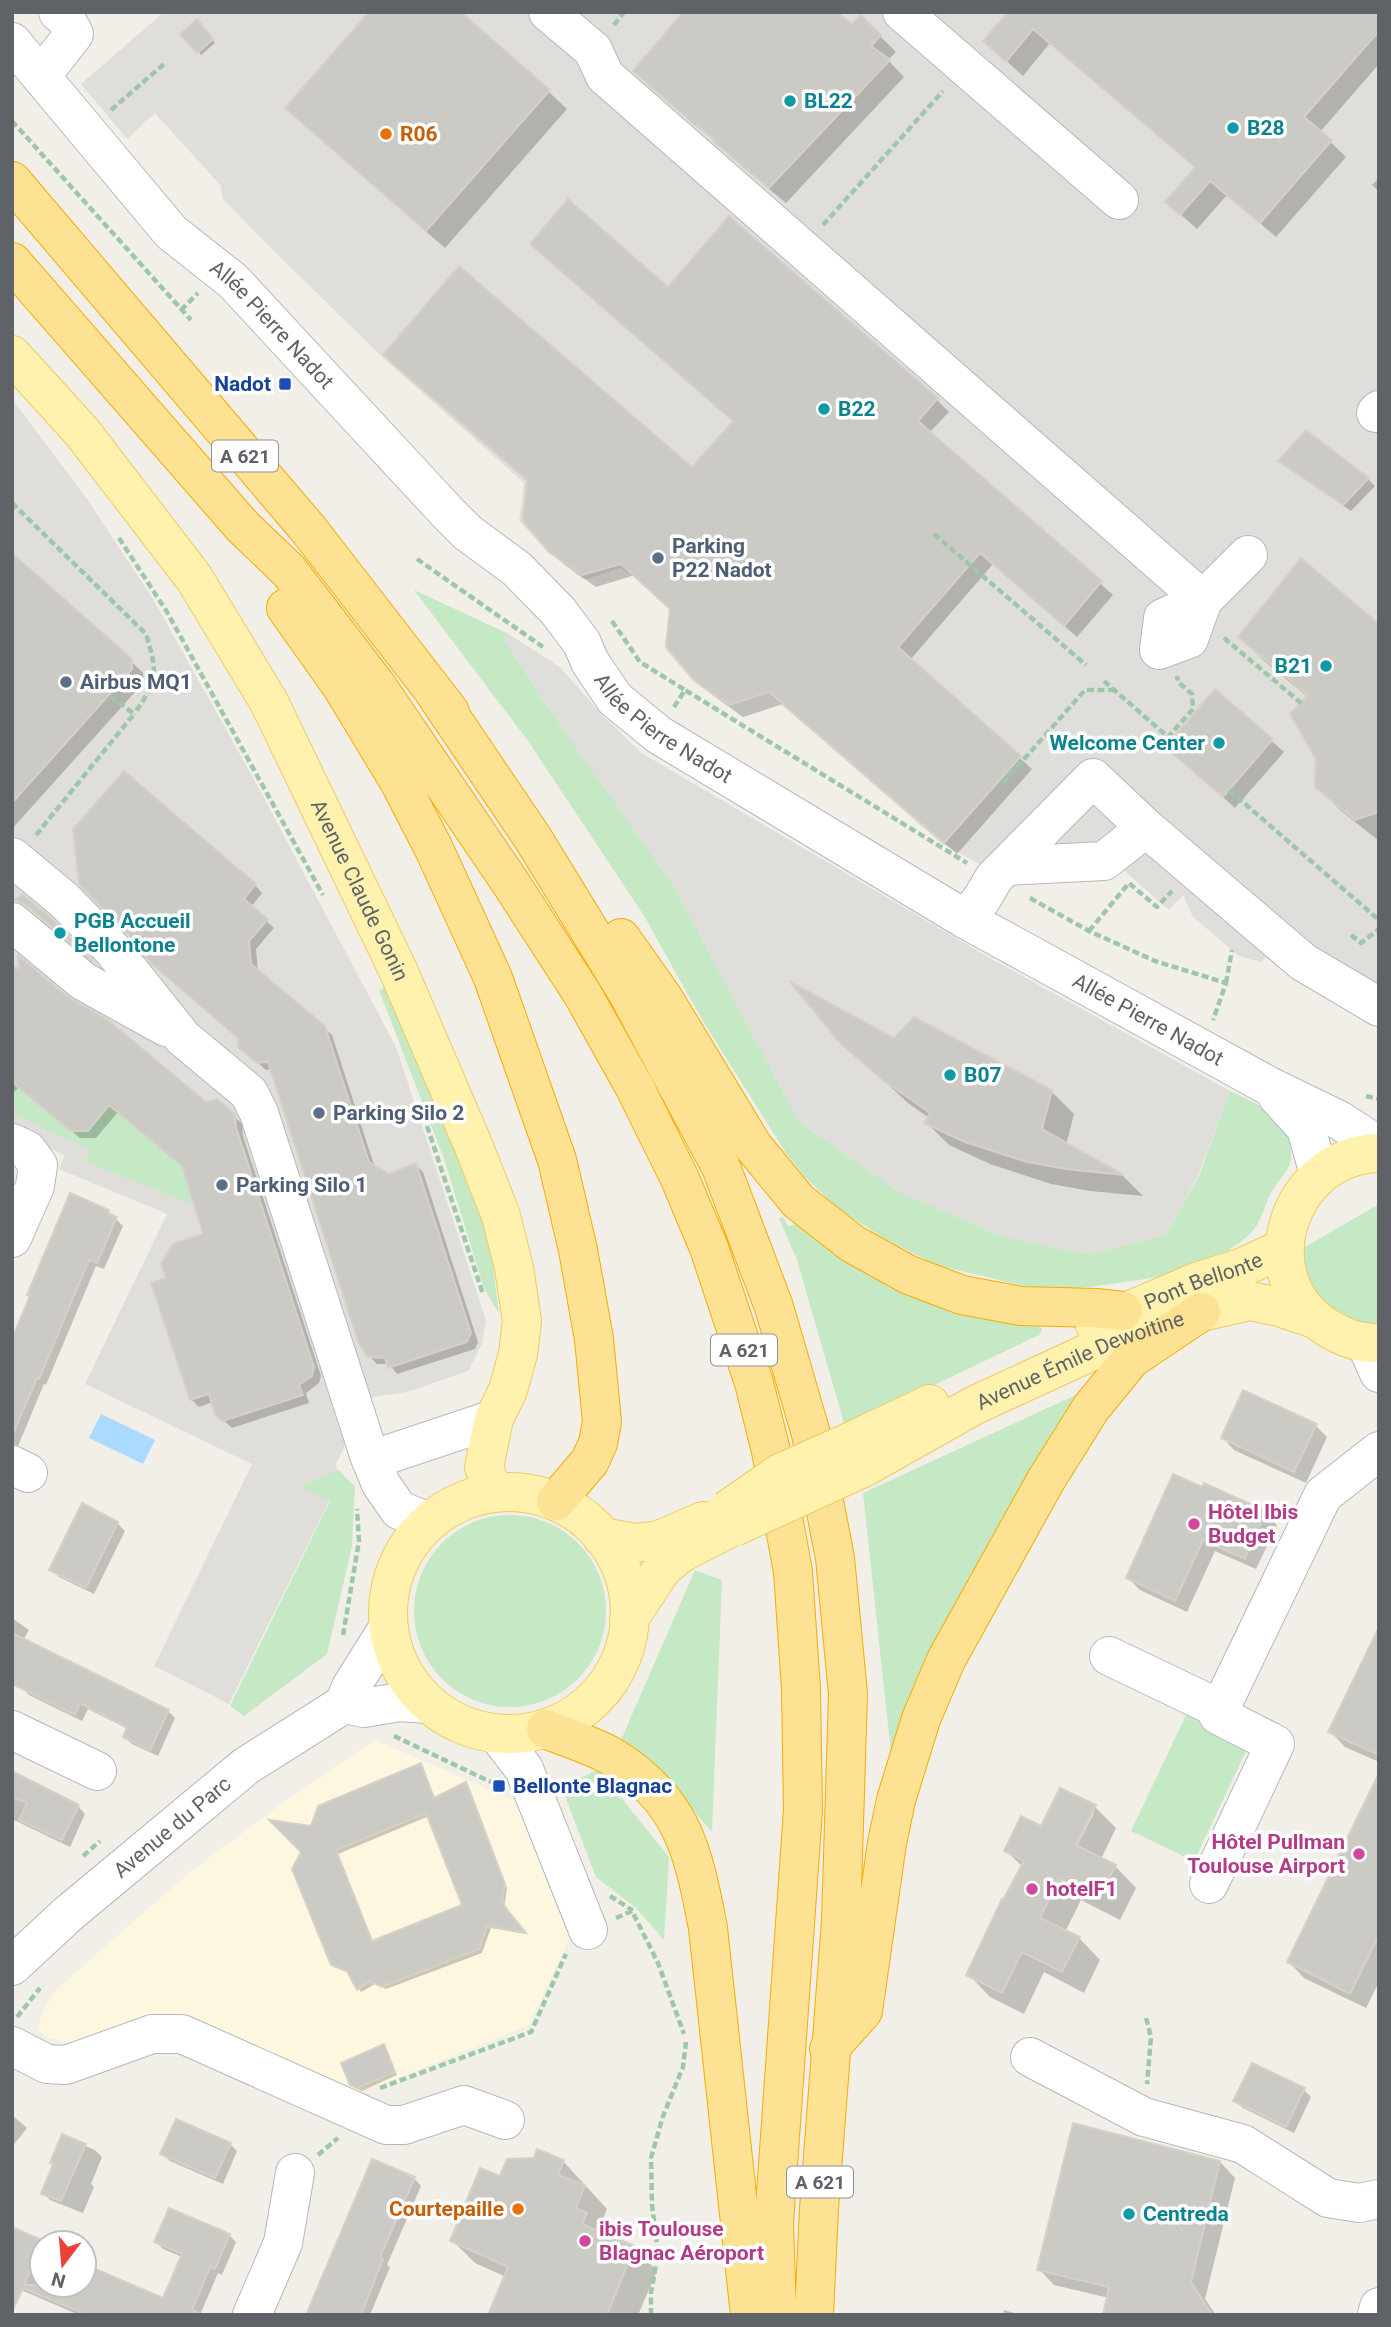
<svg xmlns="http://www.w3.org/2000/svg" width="1391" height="2327" font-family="Roboto,sans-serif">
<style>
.commercial{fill:#fef7e0}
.industrial{fill:#e0deda}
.green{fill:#c5e8c5}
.water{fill:#aadaff}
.shadow{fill:#0003;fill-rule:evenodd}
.building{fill:#cccac5;stroke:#d6d1c6;stroke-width:2;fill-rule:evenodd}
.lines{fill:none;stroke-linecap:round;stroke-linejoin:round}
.minor-casing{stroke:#b5b8bc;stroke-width:40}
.major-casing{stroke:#f2c960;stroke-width:40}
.highway-casing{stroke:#f9ab00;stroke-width:40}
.path{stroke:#9cc7a9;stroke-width:4.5;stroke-dasharray:7 3.5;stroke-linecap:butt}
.minor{stroke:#fff;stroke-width:38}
.major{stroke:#fff2af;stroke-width:38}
.highway{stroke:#fde293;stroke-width:38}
.major-bridge-casing{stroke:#f2c960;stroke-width:40;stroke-linecap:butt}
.major-bridge{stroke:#fff2af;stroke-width:38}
.culture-dot{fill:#0f9aa8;stroke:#fff;stroke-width:2.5}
.food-dot{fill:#e8710a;stroke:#fff;stroke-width:2.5}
.transit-dot{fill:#1a4fb4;stroke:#fff;stroke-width:2.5}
.service-dot{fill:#5c6f8a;stroke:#fff;stroke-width:2.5}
.hotel-dot{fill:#d1479c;stroke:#fff;stroke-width:2.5}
.labels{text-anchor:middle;stroke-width:7;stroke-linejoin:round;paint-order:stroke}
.shield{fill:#fff;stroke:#8f9295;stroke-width:2}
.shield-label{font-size:19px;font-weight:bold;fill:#5f6368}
.culture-label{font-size:21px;font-weight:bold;fill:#0d838f;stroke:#fff;text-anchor:start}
.food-label{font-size:21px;font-weight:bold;fill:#c56008;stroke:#fff;text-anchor:start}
.street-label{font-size:21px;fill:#5f6368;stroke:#fff}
.transit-label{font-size:21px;font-weight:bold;fill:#164399;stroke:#fff;text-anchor:end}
.service-label{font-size:21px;font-weight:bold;fill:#4e5e75;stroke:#fff;text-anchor:start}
.hotel-label{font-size:21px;font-weight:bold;fill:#b23c85;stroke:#fff;text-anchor:start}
</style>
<rect width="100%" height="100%" fill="#f1efe8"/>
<!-- commercial -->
<path class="commercial" d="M375,1740L529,1807L573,1930L529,2025L388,2082L351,2094L202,2021L171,2013L137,2020L87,2041L70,2043L49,2038L39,2031L40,2019L45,2007L58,1988L190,1872L280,1805Z"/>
<!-- industrial -->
<path class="industrial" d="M164,12H1379V1019L1340,990L1265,958L1261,962L1239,956L1193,917L1183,895L1169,910L1115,863L1016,884L941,843L768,693L728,706L693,681L665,649L672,609L636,578L620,568L584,580L548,552L519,521L524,483L380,355L271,248L222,198L221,186L155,113L127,139L81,84Z
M12,399L85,496L153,599L256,783L396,1047L486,1320L482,1344L468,1371L407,1392L331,1403L344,1441V1448L336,1464L339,1481L229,1704L154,1666L252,1464L85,1384L167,1214L59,1169L65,1155L12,1132Z
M507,633L560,667L602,715L640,752L988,957L1230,1091L1198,1176L1165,1236L1088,1255L999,1235L899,1192L799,1122L675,888L542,699L504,640Z"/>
<!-- green -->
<path class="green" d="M414,590L507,633L504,640L542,699L675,888L799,1122L899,1192L999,1235L1088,1255L1165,1236L1199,1176L1230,1091C1259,1106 1291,1114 1291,1152C1291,1157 1291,1163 1288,1168C1283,1177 1275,1185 1270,1195C1256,1227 1260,1229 1229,1250L1230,1255L1159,1277L1090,1287L1041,1290L936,1265L882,1237L838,1208L805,1177L786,1153L704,1023L643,914L528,741Z
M384,988L395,1007L477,1204L491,1251L499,1314L484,1288L444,1159L379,990Z
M12,1082L71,1131H88L109,1105L182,1166L194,1205L84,1161L91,1151L12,1113Z
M1379,1204V1328L1356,1325L1314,1294L1303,1271L1300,1250Z
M783,1217L788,1226L797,1224L1023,1323L1040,1326L1042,1330L1039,1335L863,1419L844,1423L797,1260L779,1218Z
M1089,1389L891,1753L863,1493Z
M339,1470L355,1487L352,1546L327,1654L244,1716L230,1706L330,1501L300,1486Z
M414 1611a96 96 0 1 1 192 0a96 96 0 1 1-192 0Z
M695,1570L722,1580L712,1832L662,1775L618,1747Z
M1187,1713L1250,1743L1194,1861L1131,1831Z
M598,1769L669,1857L664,1940L636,1908L596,1877L562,1788Z"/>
<!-- water -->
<path class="water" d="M101,1414L155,1440L143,1464L89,1438Z"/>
<!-- shadow -->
<path class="shadow" d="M1010,12H1379V64L1320,132L1346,157L1276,237L1227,195L1197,229L1167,202L1196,168L1050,43L1023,76L1001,56Z
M861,17L896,52L888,60L904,77L786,203L731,157L716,141L692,123L635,71L852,27Z
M200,25L215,43L201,55L183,34Z
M549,92L567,109L445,248L305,126Z
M1379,178V191L1372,185Z
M730,219L937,400L949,412L929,433L1113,595L1077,637L993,564L910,660L1032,769L957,854L783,704L743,717L710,693L697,679L672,610L635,575L596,587L564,564L551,550L692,470L734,422L668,289Z
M1280,461L1368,479L1375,486L1351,511Z
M12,556L130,660L143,673L144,682L12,829Z
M1379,626V841L1340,810L1317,787V758L1308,697L1263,660L1240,637Z
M1215,691L1284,752L1235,808L1179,758Z
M255,885L262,893L251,907L274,928L256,949L258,972L332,1035L375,1168L389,1176L416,1165L423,1172L478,1342L475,1349L397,1374L389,1364H377L369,1356L272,1069L266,1070L248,1054L240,1038L162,971Z
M12,967L68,999L205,1104L234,1116L242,1124L243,1136L321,1376L319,1383L306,1393L309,1403L232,1428L217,1414L213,1402L199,1407L191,1399L169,1279L205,1235L184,1167L118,1112L96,1138H80L19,1087L12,1094Z
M895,1040L1051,1091L1074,1114L1066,1145L1123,1176L1143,1196L1090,1191L1051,1184L990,1164L949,1145L927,1123L929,1118L908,1103L855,1054Z
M108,1211L123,1226L104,1269L96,1266L46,1385L44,1384L18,1446L12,1444V1343L32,1297Z
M1316,1426L1327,1437L1306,1483L1234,1450L1223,1438Z
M1174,1476L1265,1513L1277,1525L1256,1569L1215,1551L1187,1612L1140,1590L1128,1578Z
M117,1523L125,1531L94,1594L59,1577L51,1569Z
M12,1618L29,1630L23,1640L168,1711L175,1718L158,1756L132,1744L125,1737L128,1729L88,1709L82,1721L29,1695L22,1687L12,1666Z
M1379,1631V1762L1345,1747L1330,1731Z
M420,1765L435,1799L465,1784L469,1787L507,1888L504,1908L526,1934L491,1928L482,1953L386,1989L375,1984L361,1992L350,1972L336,1968L332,1964L312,1828ZM429,1816L464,1906L373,1942L338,1854Z
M12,1773L78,1806L85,1814L70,1847L12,1819Z
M1379,1777V1982L1366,2008L1304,1978L1289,1962Z
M1095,1807L1116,1828L1101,1859L1115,1866L1136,1888L1120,1920L1081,1900L1065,1932L1079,1938L1100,1960L1084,1993L1044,1972L1024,2014L990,1997L969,1975L1023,1867L1006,1851L1042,1828ZM1090,1813H1094L1073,1853L1070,1852Z
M383,2046L397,2075L362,2091L355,2088L351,2084Z
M1304,2090L1311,2097L1294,2133L1243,2108L1235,2101Z
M12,2115L27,2128L12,2147Z
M63,2137L95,2150L102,2157L91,2184L94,2187L83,2213L50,2200L43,2193Z
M230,2144L237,2151L223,2184L170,2161L162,2154Z
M563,2161L607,2209L599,2228L609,2237L634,2248L657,2271L638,2315H490L506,2277L475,2263L452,2240L501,2179Z
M1220,2162L1235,2178L1205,2299L1216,2315H1105L1109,2298L1054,2285L1039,2269Z
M414,2178L421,2186L387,2265L390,2267L370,2315H308Z
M170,2210L229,2235L236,2242L222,2275L218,2273L200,2315H79L12,2286V2236L15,2230L43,2243L42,2285H84V2266L163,2300L182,2257L163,2249L156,2242Z
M1004,2310L1022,2315H1003Z"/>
<!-- building -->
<path class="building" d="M369,12H461L550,90L426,231L285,108Z
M683,12H836L852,24L861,15L881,35L871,46L890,60L769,188L713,141L715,139L674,107L633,71Z
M1008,12H1379V31L1304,117L1332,140L1260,223L1210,181L1180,215L1165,202L1195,167L1033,29L1006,62L983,41Z
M197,19L213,39L197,53L180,34Z
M568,199L668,287L729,216L938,398L918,421L1102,581L1064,626L980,553L898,647L1021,756L944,843L769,692L729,705L695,681L666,646L670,609L621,564L582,575L549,552L523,521L527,480L383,355L459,266L692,467L733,421L530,244Z
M1306,430L1369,478L1343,505L1278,461Z
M12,553L132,659V669L12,803Z
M1301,558L1379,624V812L1355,820L1315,787L1316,759L1290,714L1308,695L1238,637Z
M1215,689L1273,739L1223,797L1165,747Z
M124,771L256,884L244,899L268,919L249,941L251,964L325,1026L369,1162L389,1174L416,1163L471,1333L467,1342L388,1368L385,1358L368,1357L358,1341L268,1062L257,1063L238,1047V1038L152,964L128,934L79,884L73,829Z
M22,894L49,916L93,961L26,905L15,900Z
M18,955L69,998L107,1019L206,1102L217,1099L235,1114L236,1127L314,1367L312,1376L299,1385L303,1395L223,1421L215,1415L209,1394L190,1400L151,1283L166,1278L161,1264L173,1244L203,1234L182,1166L109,1105L88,1131H71L12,1082V964L19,970Z
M789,981L894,1038L914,1017L1052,1090L1042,1129L1124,1175L1066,1169L1027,1162L965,1142L924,1123L930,1113L883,1080L841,1044Z
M70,1193L109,1210L108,1213L117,1217L97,1263L89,1260L39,1379L37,1378L12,1436V1339L30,1296L27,1295Z
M1243,1390L1317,1424L1294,1472L1221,1438Z
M1173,1474L1202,1487L1204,1483L1266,1511L1245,1559L1203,1540L1175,1601L1126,1578Z
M82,1503L118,1522L86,1588L49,1570Z
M1379,1627V1755L1328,1732Z
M12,1633L169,1710L150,1750L123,1737L127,1727L80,1703L75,1715L12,1684Z
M421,1763L434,1798L466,1782L505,1884L502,1903L526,1933L487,1926L479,1949L382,1987L370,1981L357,1990L347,1971L331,1965L292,1869L301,1852L269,1820L311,1826L318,1806ZM426,1813L462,1905L372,1941L336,1850Z
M12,1771L79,1805L62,1840L19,1820L27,1803L12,1797Z
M1379,1773V1935L1350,1994L1287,1962Z
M1060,1788L1096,1805L1076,1845L1116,1865L1098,1899L1059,1879L1040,1918L1080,1937L1062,1972L1022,1952L1002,1993L966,1975L1002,1899L1003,1900L1024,1861L1004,1851L1021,1816L1041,1826Z
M384,2044L395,2072L357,2088L350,2085L341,2063Z
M1252,2063L1305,2088L1286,2127L1233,2101Z
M176,2119L231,2143L215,2178L160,2154Z
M1073,2123L1220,2161L1191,2282L1212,2315H1103L1109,2287L1037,2270Z
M62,2134L86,2144L61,2201L41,2194L53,2164L50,2163Z
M537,2149L564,2160L558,2175L585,2185L576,2208L587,2213L582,2224L635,2246L607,2315H488L508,2267L450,2241L480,2168L500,2176L507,2159L534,2158Z
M372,2159L415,2177L380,2257L383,2259L361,2315H306Z
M169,2208L230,2234L215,2269L210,2267L192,2310L202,2315H87L23,2288L12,2312V2227L44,2241L24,2285H84V2264L163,2298L182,2254L154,2242Z"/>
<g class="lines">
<defs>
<g id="minor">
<path d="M548,12L593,50L605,76L1203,600"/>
<path d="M902,12L1119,200"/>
<path id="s1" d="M12,42L171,232L233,281L447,512L468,533L517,569L558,611L582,643L590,662L615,699L659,735L965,919L1269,1086L1339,1120L1379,1146"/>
<path d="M41,76L74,34L66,19L58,12"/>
<path d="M1376,413L1379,410"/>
<path d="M1203,600L1189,639L1159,650L1163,618L1203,600L1248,555"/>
<path d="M12,857L64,900L112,949L183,1038L249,1093L259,1113L369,1455L381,1484L399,1510L429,1522"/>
<path d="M1008,866L1104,861L1146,828"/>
<path d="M965,919L981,900L994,878L1093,778L1146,828L1303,962L1379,1007"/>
<path d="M12,922L83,981L166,1027"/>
<path d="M1277,1096L1306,1128L1319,1174"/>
<path d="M12,1143L27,1150L38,1165L35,1186L12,1238"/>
<path d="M1366,1344L1379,1373"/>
<path d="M371,1460L494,1419"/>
<path d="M12,1465L28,1473"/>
<path d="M1109,1656L1220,1709L1323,1495L1379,1451"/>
<path d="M344,1704L364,1708L399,1702L429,1704"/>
<path d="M12,1730L97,1771"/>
<path d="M497,1734L524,1769L588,1930"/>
<path d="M1209,1884L1275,1744L1218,1715L1220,1709"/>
<path id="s2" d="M12,1966L68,1914L246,1766L344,1704L351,1687L388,1628"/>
<path d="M12,2046L47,2064L66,2065L152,2034H182L386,2125H404L464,2105L505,2120"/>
<path d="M1030,2057L1144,2117L1243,2144L1328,2198L1359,2203L1379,2199"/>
<path d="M252,2315L283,2243L295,2173"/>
<path d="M1377,2315L1379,2307"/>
</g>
<g id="major">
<path id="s3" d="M12,355L82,432L194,578L269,702L398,970L474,1147L501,1216L514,1268L522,1321L518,1354L508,1390L494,1419L484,1467L493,1493"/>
<path d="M1379,1153C1287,1155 1248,1280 1328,1328C1344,1338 1360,1344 1379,1343"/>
<path id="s4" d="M1095,1325L1199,1281L1241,1268L1284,1248"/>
<path d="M854,1440L930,1404"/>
<path id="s5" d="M863,1468L975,1405L1114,1341L1201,1312L1250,1301L1279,1307L1312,1318"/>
<circle cx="509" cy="1613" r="121"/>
<path d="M602,1537L635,1543L659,1540L703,1521"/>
<path d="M629,1619L662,1569L681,1553L732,1527"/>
</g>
<path id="highway" d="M12,181L309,530L450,712
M12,262L243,527L289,571L377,686L510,882L583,995L634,1086L680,1179L709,1248L754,1383L771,1451L793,1572L801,1689L803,1810L774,2222L777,2315
M286,608L342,687L400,783L434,849L493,978L557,1160L578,1250L594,1339L602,1422L598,1443L590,1461L556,1501
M434,692L534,840L627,992L721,1167L774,1307L811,1434L835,1558L848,1694L841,1921L819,2209L814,2315
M621,938L664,999L753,1146L798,1201L853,1244L909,1275L962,1295L1021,1306L1096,1308L1123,1311
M546,1729C567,1738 591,1745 611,1756C683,1800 693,1850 708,1928L750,2315
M829,2049L863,2011L887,1843L896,1800L921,1719L946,1660L1046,1480L1091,1408L1131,1359L1201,1312"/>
</defs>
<!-- minor casing -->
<use href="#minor" class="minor-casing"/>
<!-- major casing -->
<use href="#major" class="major-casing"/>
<!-- highway casing -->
<use href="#highway" class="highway-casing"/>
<!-- path -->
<path class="path" d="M614,25L624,12
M111,110L164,64
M12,121L191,320
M823,225L943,91
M181,310L198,293
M12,503L146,634C158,674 158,680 134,714
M934,534L1086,665
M119,538L167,612L323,895
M417,559L543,647
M612,621L640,662L685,690
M1224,638L1301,703
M1104,681L1168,737L1193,709L1192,694L1178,682L1177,676
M674,707L685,690L967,863
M1003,783L1085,690H1114
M1229,790L1379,920
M36,835L134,714L109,695
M1030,898L1089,931L1155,961L1226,983L1213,1020
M1089,931L1129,883L1157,907L1172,891
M1351,935L1361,943L1379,929
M1226,983L1232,950
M1366,1096L1379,1099
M427,1126L483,1294
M343,1635L359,1541L357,1509
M394,1736L491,1782
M83,1856L100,1841
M610,1896L632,1910
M616,1918L632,1911L658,1963L684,2034
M17,2017L40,1988
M1146,2018L1151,2037L1147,2084
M380,2088L531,2032L566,1954
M318,2155L338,2138
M651,2315V2293L658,2253L652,2205L651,2158L663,2116L683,2067L686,2042"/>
<!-- minor -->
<use href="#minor" class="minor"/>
<!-- major -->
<use href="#major" class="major"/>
<!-- highway -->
<use href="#highway" class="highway"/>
<defs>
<path id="major-bridge" d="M727,1510L780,1473L854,1440
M734,1527L863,1468"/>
</defs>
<!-- major-bridge casing -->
<use href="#major-bridge" class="major-bridge-casing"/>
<!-- major-bridge -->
<use href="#major-bridge" class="major-bridge"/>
</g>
<!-- markers -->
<g class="culture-dot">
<circle cx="790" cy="101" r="7"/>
<circle cx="1233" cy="128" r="7"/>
<circle cx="824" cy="409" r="7"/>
<circle cx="1326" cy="666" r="7"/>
<circle cx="1219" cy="743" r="7"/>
<circle cx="60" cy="933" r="7"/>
<circle cx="950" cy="1075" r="7"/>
<circle cx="1129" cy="2214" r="7"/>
</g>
<g class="food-dot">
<circle cx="386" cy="134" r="7"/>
<circle cx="518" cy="2209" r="7"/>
</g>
<g class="transit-dot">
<rect x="278" y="377" width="14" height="14" rx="3.5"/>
<rect x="492" y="1779" width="14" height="14" rx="3.5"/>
</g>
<g class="service-dot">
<circle cx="658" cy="558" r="7"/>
<circle cx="66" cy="682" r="7"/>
<circle cx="319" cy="1113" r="7"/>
<circle cx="222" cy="1185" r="7"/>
</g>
<g class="hotel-dot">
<circle cx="1194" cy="1524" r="7"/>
<circle cx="1359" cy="1854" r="7"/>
<circle cx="1032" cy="1889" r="7"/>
<circle cx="585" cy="2241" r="7"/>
</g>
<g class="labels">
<!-- shield labels -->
<g class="shield">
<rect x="212" y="440.5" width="66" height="31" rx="5"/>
<rect x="711" y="1334.5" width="66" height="31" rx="5"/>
<rect x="787" y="2166.5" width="66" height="31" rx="5"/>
</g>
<g class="shield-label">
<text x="245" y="463">A 621</text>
<text x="744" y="1357">A 621</text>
<text x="820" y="2189">A 621</text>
</g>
<!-- culture labels -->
<g class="culture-label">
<text x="804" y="108">BL22</text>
<text x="1247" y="135">B28</text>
<text x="838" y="416">B22</text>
<text x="1312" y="673" text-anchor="end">B21</text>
<text x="1205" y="750" text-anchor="end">Welcome Center</text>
<text x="74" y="928">PGB Accueil<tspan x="74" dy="24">Bellontone</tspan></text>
<text x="964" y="1082">B07</text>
<text x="1143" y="2221">Centreda</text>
</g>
<!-- food labels -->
<g class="food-label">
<text x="400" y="141">R06</text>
<text x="504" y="2216" text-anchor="end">Courtepaille</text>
</g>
<!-- street labels -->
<g class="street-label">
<text dy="7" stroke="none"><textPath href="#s1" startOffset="385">Allée Pierre Nadot</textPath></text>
<text dy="7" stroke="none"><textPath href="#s1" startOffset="952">Allée Pierre Nadot</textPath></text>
<text dy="7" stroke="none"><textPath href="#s3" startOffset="642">Avenue Claude Gonin</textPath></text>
<text dy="7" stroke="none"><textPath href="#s1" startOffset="1519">Allée Pierre Nadot</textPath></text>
<text dy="7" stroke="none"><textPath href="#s4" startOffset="117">Pont Bellonte</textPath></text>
<text dy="7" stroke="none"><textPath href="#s5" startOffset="243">Avenue Émile Dewoitine</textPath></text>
<text dy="7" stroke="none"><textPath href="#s2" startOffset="212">Avenue du Parc</textPath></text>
</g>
<!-- transit labels -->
<g class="transit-label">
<text x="271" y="391">Nadot</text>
<text x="513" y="1793" text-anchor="start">Bellonte Blagnac</text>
</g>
<!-- service labels -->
<g class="service-label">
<text x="672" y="553">Parking<tspan x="672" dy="24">P22 Nadot</tspan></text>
<text x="80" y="689">Airbus MQ1</text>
<text x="333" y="1120">Parking Silo 2</text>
<text x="236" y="1192">Parking Silo 1</text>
</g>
<!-- hotel labels -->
<g class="hotel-label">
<text x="1208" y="1519">Hôtel Ibis<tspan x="1208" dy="24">Budget</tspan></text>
<text x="1345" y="1849" text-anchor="end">Hôtel Pullman<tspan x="1345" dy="24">Toulouse Airport</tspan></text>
<text x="1046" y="1896">hotelF1</text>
<text x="599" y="2236">ibis Toulouse<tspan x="599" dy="24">Blagnac Aéroport</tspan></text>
</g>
</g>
<!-- border -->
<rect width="1391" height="2327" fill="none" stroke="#5f6368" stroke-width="28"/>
<!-- north arrow -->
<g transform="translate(63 2264) rotate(196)"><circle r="33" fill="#ffffff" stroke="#bfc1c3" stroke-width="2"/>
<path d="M0-5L12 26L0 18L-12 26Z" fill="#ea4335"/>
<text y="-10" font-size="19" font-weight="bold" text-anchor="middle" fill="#5f6368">N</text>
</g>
</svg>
